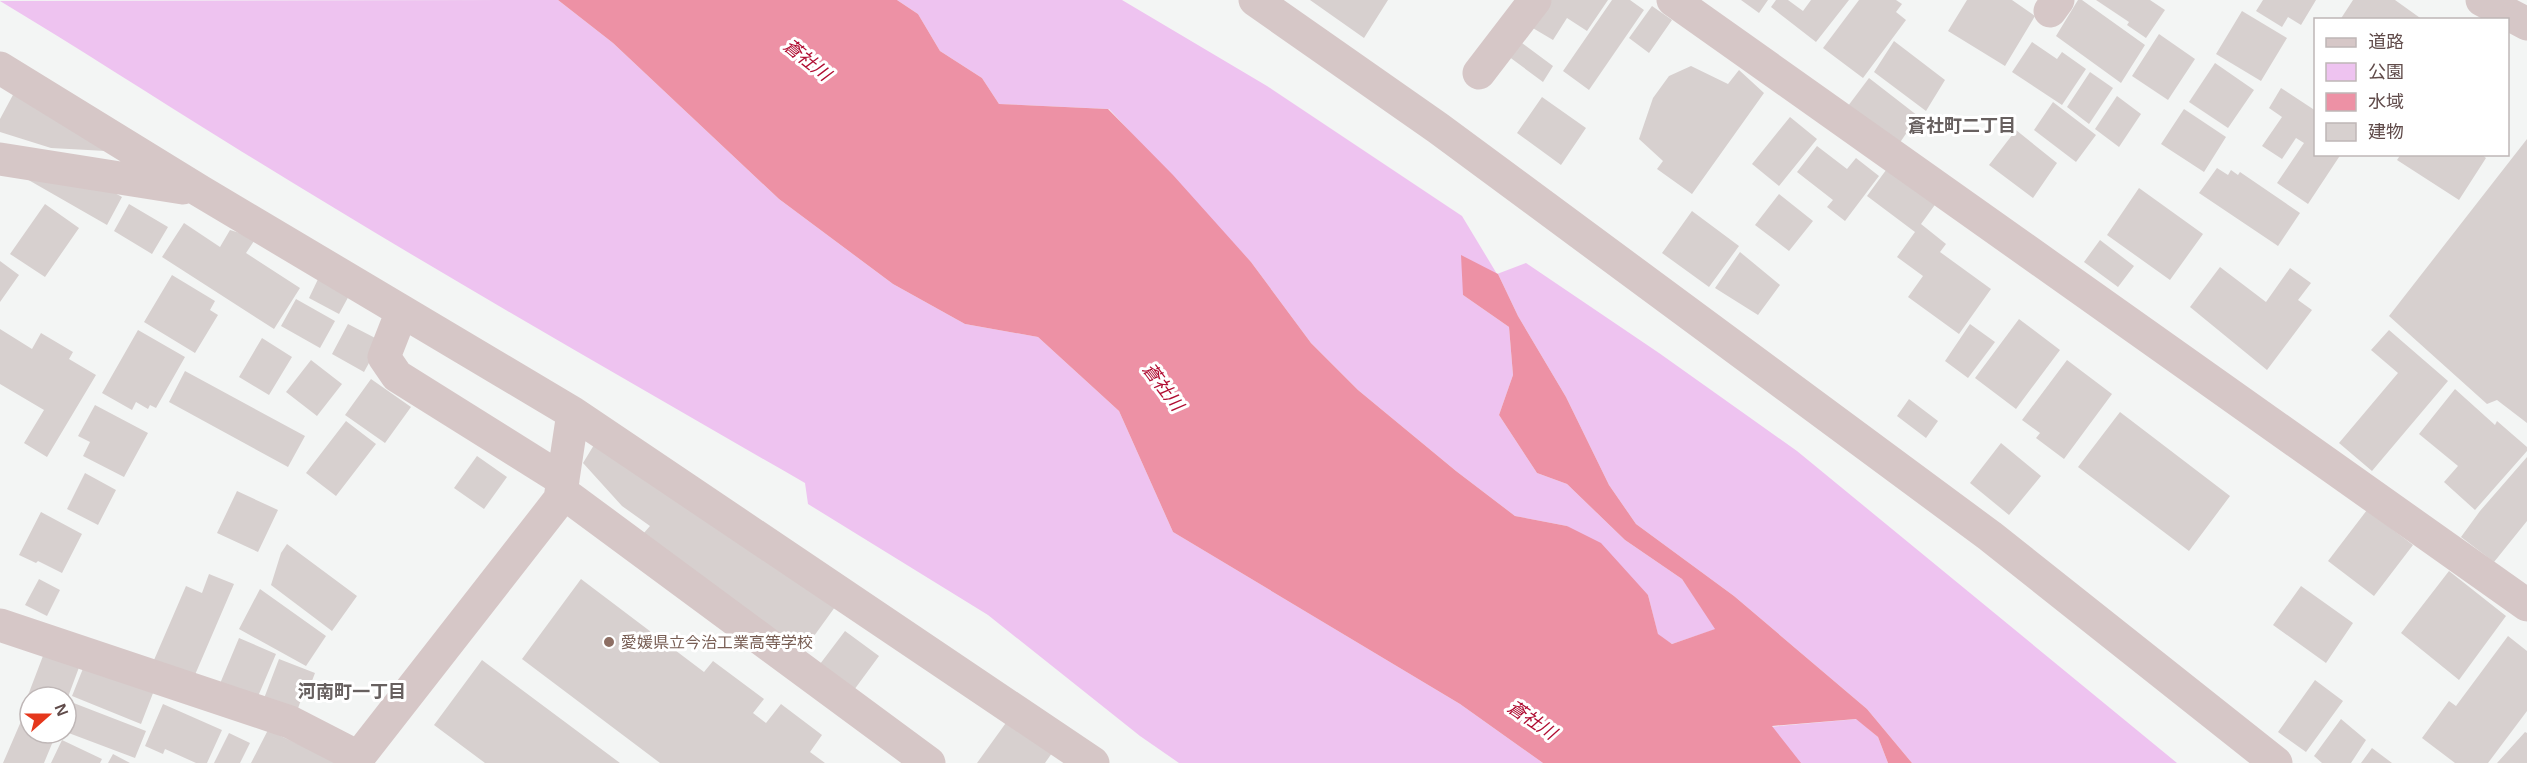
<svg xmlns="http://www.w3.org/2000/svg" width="2527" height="763" font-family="Arial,'Noto Sans JP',sans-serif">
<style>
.green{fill:#eec3f0}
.water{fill:#ed91a5}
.building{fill:#d7d0cf}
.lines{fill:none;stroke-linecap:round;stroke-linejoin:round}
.minor{stroke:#d6c7c7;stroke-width:33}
.education-dot{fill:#8d6e63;stroke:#fff;stroke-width:2}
.labels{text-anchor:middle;stroke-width:6;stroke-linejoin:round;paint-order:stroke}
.education-label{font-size:16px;fill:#785e54;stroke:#fff;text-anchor:start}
.water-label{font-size:18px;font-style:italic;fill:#b00d32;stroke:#fff}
.neighbourhood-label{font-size:18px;font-weight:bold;fill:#67605f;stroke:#fff}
</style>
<rect width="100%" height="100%" fill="#f3f5f4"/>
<!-- green -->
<path class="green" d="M558,0L613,43L779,199L893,284L965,324L1038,337L1119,411L1173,532L1460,704L1543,763H1179L1140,736L988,615L808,504L805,483C612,372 418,261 228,143C152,96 77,47 0,1Z
M897,0H1122L1267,86L1462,216L1497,274L1526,263L1659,353L1797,451L2177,763H1912L1867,709L1734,596L1636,524L1609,485L1566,397L1518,316L1498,274L1463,295L1509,327L1513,375L1499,415L1537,473L1567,484L1625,540L1682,579L1716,629L1672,644L1658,635L1648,595L1567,526L1515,516L1456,471L1358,390L1311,343L1251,262L1109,109L999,104L982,78L940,51L918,14Z
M1857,719L1878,737L1888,763H1793L1757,728Z"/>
<!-- water -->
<path class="water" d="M558,0H897L918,14L940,51L982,78L999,104L1108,109L1173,175L1251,262L1311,343L1358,390L1456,471L1515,516L1567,526L1601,543L1648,595L1658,634L1672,644L1715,629L1682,579L1625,540L1567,484L1537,473L1499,415L1513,375L1509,327L1463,295L1461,255L1498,274L1518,316L1566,397L1609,485L1636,524L1734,596L1867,709L1912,763H1888L1878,737L1856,719L1772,726L1801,763H1543L1460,704L1173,532L1119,411L1038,337L965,324L893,284L779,199L613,43Z"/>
<!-- building -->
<path class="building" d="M1310,0H1388L1364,38Z
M1542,0H1608L1587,31L1567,18L1553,40L1526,24Z
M1612,0H1630L1644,10L1589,90L1563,71Z
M1741,0H1768L1759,13Z
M1776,0H1788L1803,11L1811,0H1849L1816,42L1771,7Z
M1859,0H1896L1902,4L1896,12L1906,20L1863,78L1823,48Z
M1967,0H2012L2035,16L2005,66L1948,31Z
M2078,0H2082L2145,45L2121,83L2056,36Z
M2096,0H2150L2165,10L2146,38L2127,25L2129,22Z
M2263,0H2316L2301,25L2288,17L2282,27L2256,11Z
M2353,0H2395L2423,20H2340Z
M1652,6L1672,20L1649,53L1629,38Z
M2242,11L2287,38L2261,81L2216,54Z
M2159,34L2195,59L2168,100L2132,76Z
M1518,40L1553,66L1543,82L1508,56Z
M1894,41L1945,80L1926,111L1874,72Z
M2032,42L2057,59L2062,52L2086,69L2062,105L2012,72Z
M2215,63L2254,90L2228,128L2189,102Z
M1691,66L1728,84L1739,70L1764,93L1692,194L1657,169L1663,161L1639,139L1653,98L1669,76Z
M2090,72L2113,88L2089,124L2067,107Z
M1869,78L1918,116L1899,144L1848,106Z
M2281,88L2316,111V154H2341L2308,204L2277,183L2304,143L2296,138L2282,159L2262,146L2282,117L2269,108Z
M14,93L106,151L51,148L0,132V119Z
M2117,96L2141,114L2119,147L2095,129Z
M1542,97L1586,128L1561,165L1517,133Z
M2053,102L2096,135L2076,162L2034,130Z
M2184,109L2226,137L2204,172L2161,144Z
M1790,117L1817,139L1779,186L1752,164Z
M2016,130L2057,163L2033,198L1989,165Z
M2527,139V423L2497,400L2487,404L2389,316Z
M1817,146L1847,169L1856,158L1879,176L1845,221L1827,207L1833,200L1797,172Z
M2401,154H2481L2486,158L2459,200L2397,160Z
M1889,166L1937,202L1921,224L1946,244L1940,252L1991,289L1959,334L1908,297L1923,276L1897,257L1915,232L1867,196Z
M2217,168L2228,175L2231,170L2238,175L2240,172L2300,213L2278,246L2199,193Z
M25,178H88L122,197L107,225Z
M2139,188L2203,234L2170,280L2107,235Z
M1779,194L1813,221L1789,251L1755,225Z
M45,204L79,228L45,277L10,254Z
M129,204L168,227L152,254L114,231Z
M1692,211L1739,246L1709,287L1662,253Z
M184,223L220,247L230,230L256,238L246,253L300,288L274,329L162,257Z
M2100,240L2134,266L2118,287L2084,262Z
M1740,252L1780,285L1758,315L1715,288Z
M0,261L19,275L0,302Z
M2220,267L2266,302L2290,268L2311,283L2298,300L2312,310L2267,370L2190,307Z
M172,275L215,301L210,310L218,315L195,353L144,322Z
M320,275L351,292L339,314L309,298Z
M296,299L335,321L320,348L281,326Z
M2019,319L2060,350L2016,409L1975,378Z
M348,324L381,341L364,372L332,354Z
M1970,324L1995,342L1968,378L1945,361Z
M0,329L32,349L41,333L73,352L69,359L96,375L47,457L24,443L44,410L0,384Z
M138,330L185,357L156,408L150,405L148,409L136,402L132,410L102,393Z
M2389,330L2448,381L2372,471L2339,443L2398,373L2371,350Z
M262,338L292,357L269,395L239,377Z
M311,360L342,384L317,416L286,392Z
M2067,360L2112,394L2064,459L2036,438L2040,433L2022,420Z
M185,371L305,436L288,467L169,402Z
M371,379L411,407L385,443L345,415Z
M2455,389L2495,425L2497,421L2527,447V451L2475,510L2444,482L2458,466L2419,434Z
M1909,399L1938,421L1926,438L1897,416Z
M95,405L148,433L124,477L83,456L90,442L78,436Z
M2120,412L2230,496L2189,551L2078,467Z
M346,421L376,444L336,496L306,473Z
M597,440L835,607L801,654L643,534L650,526L622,506L583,463Z
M2001,443L2041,476L2009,515L1970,483Z
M477,456L507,477L484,509L454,488Z
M2527,457V521L2494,562L2461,537L2480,511Z
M85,473L116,490L98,525L67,509Z
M237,491L278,510L258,552L217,533Z
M2367,510L2413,545L2374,596L2328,561Z
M41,512L82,534L62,573L38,561L36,563L19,555Z
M287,544L357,596L332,631L271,585L281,553Z
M2449,571L2506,616L2459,680L2401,633Z
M209,574L234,584L194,677L154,660L186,586L202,593Z
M39,579L60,590L47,616L25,605Z
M581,579L704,672L713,661L764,699L753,713L766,723L781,704L822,735L810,752L825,763H660L522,659Z
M2301,586L2353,623L2326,663L2273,625Z
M260,589L326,636L306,666L239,629Z
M845,631L879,656L854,690L820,664Z
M2508,636L2527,651V711L2488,763H2455L2422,738L2449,701L2456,706Z
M239,638L276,654L256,701L219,686Z
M46,648L81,662L68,697H30V715L22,711Z
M279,659L315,673L305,699L302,697L296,714L263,701Z
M482,660L620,763H485L434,725Z
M86,661L155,688L141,724L72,696Z
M2315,680L2343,701L2306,752L2278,732Z
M71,702L146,731L135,758L66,732V716Z
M163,704L222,730L207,763H196L165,749L163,754L145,746Z
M22,719L30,722V733L56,734L44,763H3Z
M2341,719L2366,740L2351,763H2322L2314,756Z
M1008,720L1052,753L1045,763H977Z
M268,730L338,763H251Z
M2525,732L2527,733V763H2497Z
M229,733L250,743L240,763H214Z
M62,740L102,759L100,763H51Z
M2372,748L2392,763H2361Z
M113,754L130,763H108Z"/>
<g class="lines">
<!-- minor -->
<path class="minor" d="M1255,0L1438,128L1990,536L2276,763
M1673,0L2527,605
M2482,0L2527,24
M2050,11L2058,0
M0,68L200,191L573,413L1093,763
M1479,73L1535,0
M0,159L183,188
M402,311L384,357L397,376L563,480
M562,492L929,763
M0,625L290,722L358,757
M354,763L560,499L573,413"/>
</g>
<!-- markers -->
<circle class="education-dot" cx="609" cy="642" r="6"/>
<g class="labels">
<!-- education labels -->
<g class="education-label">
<text x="621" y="648">愛媛県立今治工業高等学校</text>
</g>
<!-- water labels -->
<g class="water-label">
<text transform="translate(807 60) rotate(39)" y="6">蒼社川</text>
<text transform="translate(1163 387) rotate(53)" y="6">蒼社川</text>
<text transform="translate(1532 720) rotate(34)" y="6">蒼社川</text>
</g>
<!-- neighbourhood labels -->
<g class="neighbourhood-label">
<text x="1962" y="132">蒼社町二丁目</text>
<text x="352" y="698">河南町一丁目</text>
</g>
</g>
<!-- legend -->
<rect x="2314" y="18" width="195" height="138" fill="#ffffff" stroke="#bfb7b7" stroke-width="1.5"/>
<rect x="2326" y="38" width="30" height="9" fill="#d6c7c7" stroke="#bfb7b7" stroke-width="1.5"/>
<text x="2368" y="48" font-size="18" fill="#604b4a">道路</text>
<rect x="2326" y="63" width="30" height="18" fill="#eec3f0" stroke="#bfb7b7" stroke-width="1.5"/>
<text x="2368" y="78" font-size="18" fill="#604b4a">公園</text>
<rect x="2326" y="93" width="30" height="18" fill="#ed91a5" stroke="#bfb7b7" stroke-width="1.5"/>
<text x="2368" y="108" font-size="18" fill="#604b4a">水域</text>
<rect x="2326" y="123" width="30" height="18" fill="#d7d0cf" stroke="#bfb7b7" stroke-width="1.5"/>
<text x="2368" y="138" font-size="18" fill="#604b4a">建物</text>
<!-- north arrow -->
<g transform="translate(48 715) rotate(69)"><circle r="28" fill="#ffffff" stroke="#bfb7b7" stroke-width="1.5"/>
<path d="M0-4.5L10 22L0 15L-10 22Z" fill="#e5371c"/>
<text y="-9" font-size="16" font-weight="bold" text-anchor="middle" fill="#604b4a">N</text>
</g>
</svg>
